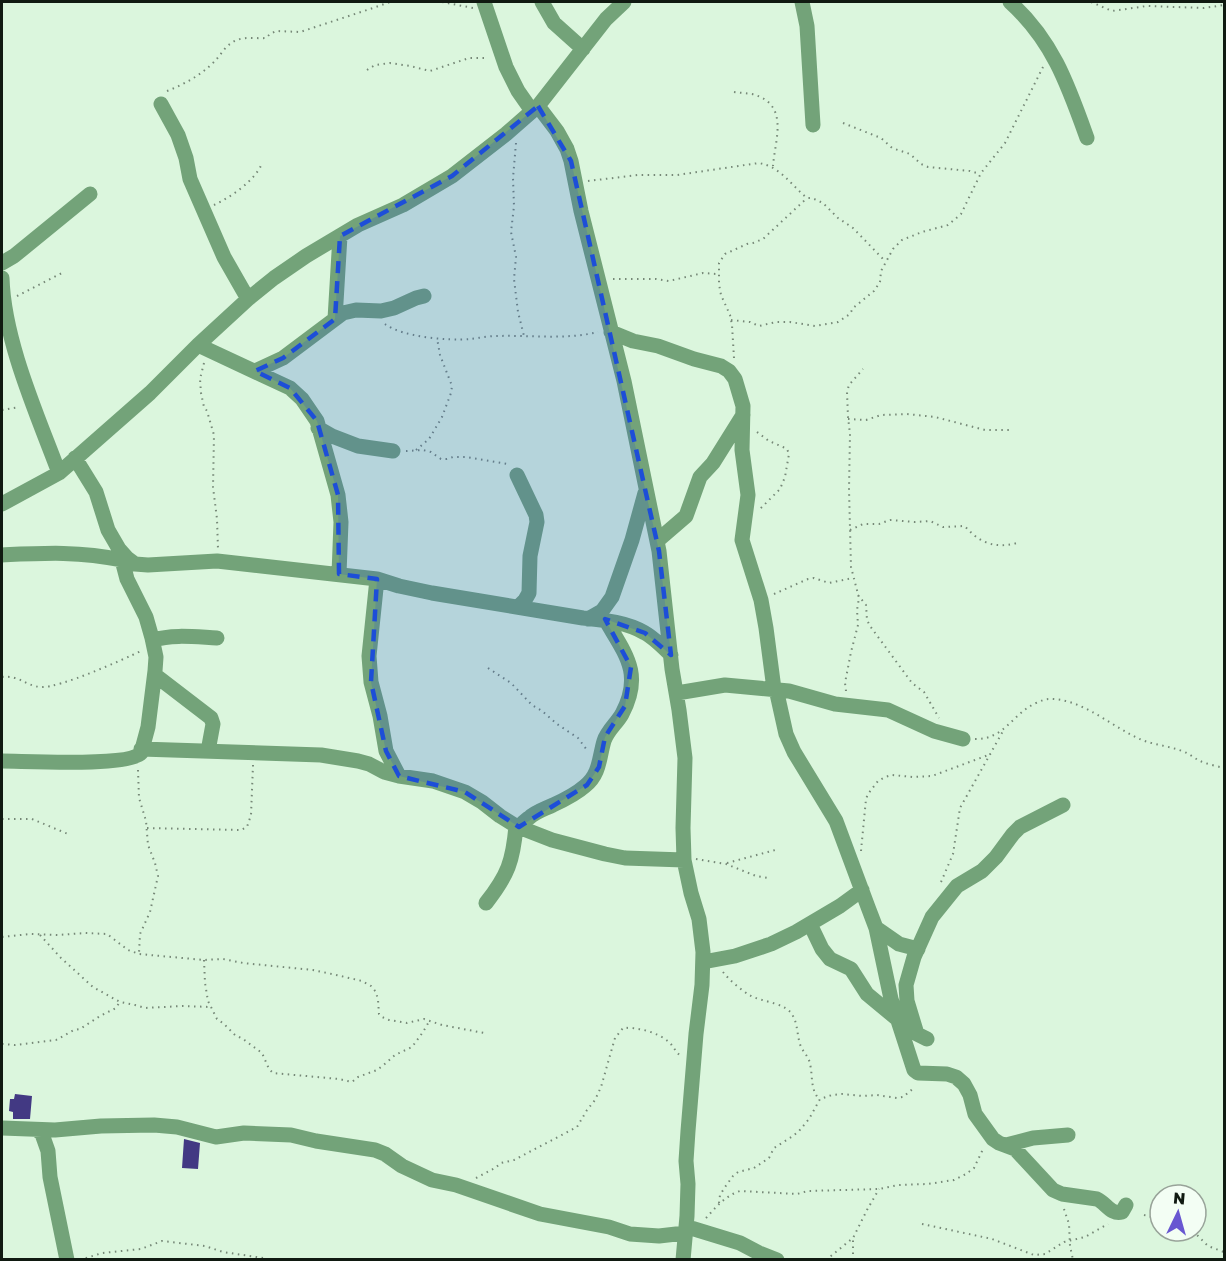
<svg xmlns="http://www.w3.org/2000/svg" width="1226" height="1261" font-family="'Golos Text',sans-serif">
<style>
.building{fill:#423983}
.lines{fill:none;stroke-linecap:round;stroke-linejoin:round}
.path{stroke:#768877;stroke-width:2;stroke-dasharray:1.5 4.5;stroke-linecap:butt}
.minor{stroke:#73a379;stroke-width:15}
.marked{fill:#1d4ed8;fill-opacity:0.2;stroke:#1d4ed8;stroke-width:4.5;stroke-dasharray:12 8;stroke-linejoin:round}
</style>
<rect width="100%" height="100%" fill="#dbf6dd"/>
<!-- building -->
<path class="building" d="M15,1094L32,1096L30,1119H13V1112L9,1111L10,1099H14Z
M184,1139L200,1143L198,1169L182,1168Z"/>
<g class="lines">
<!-- path -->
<path class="path" d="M442,2L473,8
M1091,2L1112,11L1147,6L1204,8L1224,5
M367,70L375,65L390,63L410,66L430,71L469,58H488
M167,91C185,84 201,75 215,61C220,56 224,48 230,44C241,35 254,39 266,38L270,34L276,31L300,32L370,9L390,2
M734,92C740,93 746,93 752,94C790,104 775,139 773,166
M843,123L881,138L892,148L910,154L921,164L928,167L970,171L980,174
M516,143L513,178L514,206L511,232L516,257L514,279L518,312L524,336
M588,181L638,175H677L759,163C781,167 791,185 807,198H812L823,203L838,218L853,228L885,261
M214,205C231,197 256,180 262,163
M613,279H656L669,281L703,273L717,274
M17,296L64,272
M731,320L750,322L759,326L776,322H790L815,326L838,322L850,314L853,308L874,291L880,282L881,271L893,249L902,240L922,232L948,225L961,214L981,173L1005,143L1043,67
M385,324C402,337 448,341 470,339C479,338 488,336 497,336C530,335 566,340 598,332
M734,358L732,325L730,315L721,295L719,284V263L725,254L747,244L753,243L763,239L807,198
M204,363L200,379L201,393L204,407L207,411L214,435L213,487L217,519L218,549
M2,410L19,407
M848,419L866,420L881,415L907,414L935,417L985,430H1011
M757,432L769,441L783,447L787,449L789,454L785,477L780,489L760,509
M416,450L429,439L435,429L442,417L451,393L452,386L440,355L437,338
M406,451L423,450L431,452L441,459H447L453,457H466L507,464
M850,530L863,524H879L890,520L914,522L930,521L943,527L964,526C968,529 971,533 975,536C988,546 1002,547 1017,543
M774,594L808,579L814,578L829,583L853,578
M858,595L866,605L867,620L870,626L912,683L924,692L939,718
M488,668L511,683L532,705L542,711L557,724L578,738L587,750
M2,677C20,675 25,686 41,687C60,688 122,660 141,651
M846,691L845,683L851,652L858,625L857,610L859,598L851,567L849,489L850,434L848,417L847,392L849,385L863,369
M975,739C1004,740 1013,713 1036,703C1041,701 1045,699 1049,699C1082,698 1113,728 1142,740C1155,745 1169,746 1182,751C1188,753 1193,757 1198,760C1206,764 1216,766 1224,768
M138,770L139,798L146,821L148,845L155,863L158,876L150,912L140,934L139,953
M2,819H32L68,834
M147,828L241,830L247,827L251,815L253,765
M861,851L866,799L868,794L878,781L885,777L892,775L913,777L932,776L991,754
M696,859L726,864L756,876L768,878
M727,863L779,849
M941,882L953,854L960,808L1003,731
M40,935L61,958L93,987L120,1002L135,1005L145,1008L182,1006L211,1007
M2,937L30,934L58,935L85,933L107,934L128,950L139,954L204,960L223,959L243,963L313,970L332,974L362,981L371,986L376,992L378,1000L379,1014L382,1017L389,1020L407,1023L424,1019L442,1025L484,1033
M204,960L205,983L208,1001L217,1019L224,1024L235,1035L243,1039L262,1053L269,1069L273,1073L339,1079L352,1082L358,1077L377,1070L386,1063L395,1055L412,1047L423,1032L430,1020
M723,972C730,981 741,990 751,996C763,1002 787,1003 793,1016C798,1025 797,1037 801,1047C804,1053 809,1057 810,1064C813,1076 810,1089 819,1099
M2,1044L15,1045L56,1040L74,1030L80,1029L100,1016L116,1008L119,1003
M476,1178L495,1168L501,1163L514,1160L577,1127L587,1110L595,1100L601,1087L615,1038L623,1028C638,1027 657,1032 669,1042C674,1047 676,1053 682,1057
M719,1203L720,1195L725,1187L733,1176L738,1172L754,1168L769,1158L774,1148L793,1136L799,1131L809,1119L820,1099L832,1095L842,1094L863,1096L877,1095L897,1098L903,1097L915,1087
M1064,1209L1069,1224L1070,1246L1073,1260
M1144,1215L1155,1218L1160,1217
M706,1218C716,1207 725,1196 740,1191L797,1194L808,1191L879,1189L898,1185L928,1184L954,1180L966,1174L974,1168L984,1147
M922,1224L992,1239L1034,1255L1045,1254L1064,1242L1085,1237L1108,1224
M1193,1231L1208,1246L1224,1252
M80,1260L102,1253L141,1249L162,1241L205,1246L223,1252L263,1258
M826,1260L853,1238L867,1210L879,1189
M853,1260V1238"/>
<!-- minor -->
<path class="minor" d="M484,2L506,67L518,91L532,111
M542,2L554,23L583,49
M802,2L807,26L813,125
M1010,2C1053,41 1068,85 1087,138
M161,104L178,135L186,158L190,179L224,257L248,299
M538,106L557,131L567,149L571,161L581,211L624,381L659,551L672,669L679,710L685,758L683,828L684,860L691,893L699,919L703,952L702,985L696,1034L688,1131L686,1161L688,1184L687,1216L683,1260
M2,263L14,256L90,194
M2,278C4,341 37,414 59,473
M335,319L340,236
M611,332L633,341L658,346L694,359L721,366L729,371L735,379L743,406L742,450L748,495L742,540L761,600L766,628L774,689
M198,345L290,388L302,399L317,421L338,495L341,522L339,574
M255,371L283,358L343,313L356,310L381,311L394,308L416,298L424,296
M318,428L332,436L358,446L393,451
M75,458L96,492L108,530L119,549L127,558L135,564L148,565L217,561L377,579L399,586L432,593L583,618C603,620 627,622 645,633C654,638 663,647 671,655
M517,475L536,515L537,522L530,556L529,593L525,600L518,607
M2,504L59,473L150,393L198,345L248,299L274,278L306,256L358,225L403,205L452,176L506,134L538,106L606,19L624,2
M657,541L686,516L700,477L713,463L743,415
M2,555C44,553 80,551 122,560
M377,579L369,656L371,682L380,716L386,751L399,776
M588,619L602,611L612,597L632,540L645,493
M153,640C173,634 196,637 217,638
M155,675L211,718L213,724L208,751
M776,689L786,734L794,752L836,821L868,907L876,928L891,999L914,1070L918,1073L947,1074L956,1077L964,1084L970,1095L975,1114L993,1139L999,1143L1015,1149L1053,1190L1062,1194L1097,1199C1106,1203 1111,1215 1122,1212L1126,1205
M677,693L725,685L789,691L835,704L888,710L934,731L963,739
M141,749L321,755L358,761L369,764L384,772L399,776L433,781L465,792L482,802L500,816L516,826L552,840L605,854L625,858L684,860
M2,761C26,761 128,767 141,753L148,727L155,671L156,657L152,638L146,617L127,579L122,560L123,554
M519,827C522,824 525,820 529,818C535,812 545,809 553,805C564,800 576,794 585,786C600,774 599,758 604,741C607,731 617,723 622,714C643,674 626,655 606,621
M486,903C508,875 513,861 516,826
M810,924L822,949L830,959L851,969L867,994L896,1018
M876,928L899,944L918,949
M703,962L735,956L771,944L796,932L840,906L862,890
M927,1039L917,1034L907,1001L906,985L914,957L932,917L957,886L982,871L996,857L1013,834L1020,827L1063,805
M2,1128L55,1130L101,1126L154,1125L177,1127L216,1137L244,1133L291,1135L316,1141L375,1150L385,1154L402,1166L432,1180L456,1185L540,1214L609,1227L630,1234L659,1236L685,1233
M37,1130L42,1134L48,1151L50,1177L67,1260
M1006,1145L1033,1138L1068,1135
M691,1228L740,1243L759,1253L777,1260"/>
</g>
<!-- marked area -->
<path class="marked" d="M538,106L571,161L659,551L671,655L645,633L605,619L631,667L625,706L605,737L599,767L587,785L519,827L465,792L399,776L386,751L371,682L377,579L339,574L338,495L317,421L290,388L255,371L283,358L335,319L340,236L452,176Z"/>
<!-- border -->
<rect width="1226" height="1261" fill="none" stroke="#101a11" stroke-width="6"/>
<!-- north arrow -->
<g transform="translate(1178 1213) rotate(5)"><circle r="28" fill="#f3fef4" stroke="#98a399" stroke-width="1.5"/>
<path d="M0-4.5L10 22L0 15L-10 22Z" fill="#6857d1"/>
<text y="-9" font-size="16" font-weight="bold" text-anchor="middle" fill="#101a11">N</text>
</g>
</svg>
